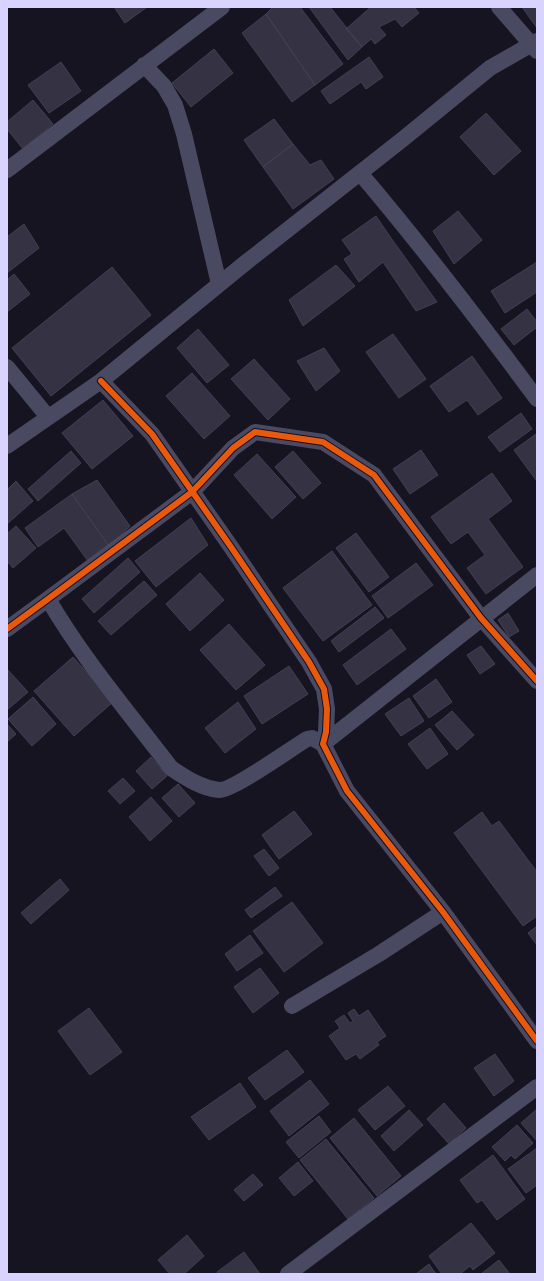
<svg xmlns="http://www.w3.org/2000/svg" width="544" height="1281" font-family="Manrope,sans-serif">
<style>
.building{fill:#343243;stroke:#433f54}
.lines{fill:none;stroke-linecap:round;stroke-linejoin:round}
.minor{stroke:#4a4962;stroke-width:16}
.cycleway-casing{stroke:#130f26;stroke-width:8}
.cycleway{stroke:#e8590c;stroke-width:6}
</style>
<rect width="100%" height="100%" fill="#161421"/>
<!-- building -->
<path class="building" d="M114,7H147L125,23Z
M273,7H300L343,64L315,85L266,14Z
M309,7H330L362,47L348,60Z
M371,7H414L419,13L402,27L395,19L379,27L386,35L375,44L371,39L362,47L346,29Z
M522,7H537V28Z
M266,14L315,85L292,102L242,33Z
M214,49L233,73L191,107L172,83Z
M369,57L383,77L366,89L361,82L330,104L321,91Z
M61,62L81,91L49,113L28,85Z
M33,100L53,124L23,149L7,129V122Z
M486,113L521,151L494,175L460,137Z
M274,119L293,144L263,167L244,140Z
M293,144L310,165L321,160L334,179L293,209L263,167Z
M458,211L482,240L454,264L433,231Z
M376,216L391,238L437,302L416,311L383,262L359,282L344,259L352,254L342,240Z
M24,224L39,248L7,273V237Z
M537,262V292L505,313L491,291Z
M336,265L355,286L303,326L289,300Z
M112,267L151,315L51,396L12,348Z
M14,274L30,294L7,312V280Z
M527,309L537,322V327L514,345L501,329Z
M198,329L229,365L207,383L177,348Z
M393,334L426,379L399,398L366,352Z
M324,348L340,371L316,391L297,361Z
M472,356L502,398L478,415L467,400L449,412L430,386Z
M254,359L290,399L268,420L231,379Z
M192,373L230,416L204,439L166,396Z
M103,400L133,436L92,469L62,433Z
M521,413L532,429L500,452L488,437Z
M536,434L537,479L536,480L514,450Z
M421,450L438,475L410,494L393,469Z
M71,451L81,463L38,501L28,489Z
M293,451L321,483L303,499L275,467Z
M257,454L296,497L272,519L234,475Z
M492,473L512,501L488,519L523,567L486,594L467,568L485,555L468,532L451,544L431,517Z
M97,480L130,526L109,546L72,494Z
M16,481L33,501L7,524V490Z
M72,494L109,546L88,561L64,528L38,547L25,528Z
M191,518L208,545L156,587L135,561Z
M16,526L36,548L13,568L7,561V534Z
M356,533L389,577L369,592L336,548Z
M332,551L372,605L323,641L283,588Z
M128,558L140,572L94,613L82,599Z
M416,563L433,585L388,618L372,596Z
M200,573L224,600L190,631L166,604Z
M144,581L157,595L111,635L98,621Z
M375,607L384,618L339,652L331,641Z
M508,613L519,631L509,637L498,620Z
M229,624L265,665L236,690L200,650Z
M391,629L406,649L357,685L343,665Z
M481,646L495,664L480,674L467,655Z
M73,657L113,702L74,736L34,691Z
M289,666L308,694L262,724L244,696Z
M8,670L28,692L7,710V671Z
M436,679L452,702L429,718L413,696Z
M33,697L56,724L32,746L8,719Z
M409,698L424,721L401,736L385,714Z
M238,702L256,729L225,753L205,728Z
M452,711L474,735L457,750L435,725Z
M7,724L16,734L7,742Z
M430,728L448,754L427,769L408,744Z
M151,757L167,776L152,789L136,771Z
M123,778L135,791L120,804L108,791Z
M178,784L195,803L179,817L162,798Z
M151,797L172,821L150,841L129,817Z
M294,811L312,834L279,859L262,835Z
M482,812L492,826L499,821L537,872V916L523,926L454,833Z
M264,849L279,868L269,876L254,856Z
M60,879L69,890L31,924L21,913Z
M275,887L282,896L251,918L245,910Z
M292,902L323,943L284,972L253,931Z
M537,926V945L528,933Z
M250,935L263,953L237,971L225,954Z
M260,968L279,993L253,1013L234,987Z
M89,1008L122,1052L90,1075L58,1031Z
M354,1009L359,1016L368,1010L386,1036L377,1042L379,1045L360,1059L356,1054L346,1060L329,1036L340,1028L335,1021L344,1015L350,1023L353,1021L348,1013Z
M287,1050L304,1072L265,1100L248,1078Z
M495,1054L514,1081L494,1096L474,1068Z
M310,1080L329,1104L289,1136L270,1111Z
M240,1083L256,1107L209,1140L191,1117Z
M388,1086L405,1106L375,1130L358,1110Z
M444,1103L466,1128L449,1144L427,1119Z
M537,1109V1141L521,1123Z
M409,1110L423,1125L394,1151L381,1136Z
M319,1116L331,1132L299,1158L286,1142Z
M354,1118L401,1176L377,1196L330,1138Z
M517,1125L533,1143L515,1159L511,1155L505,1161L492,1147Z
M326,1139L374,1198L348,1219L300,1160Z
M537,1148V1185L526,1193L508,1169Z
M493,1155L525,1199L497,1220L482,1200L477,1203L460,1180Z
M298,1162L313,1181L294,1196L279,1178Z
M253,1174L263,1185L244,1201L234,1190Z
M471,1223L495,1253L473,1270L470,1266L460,1274H442L429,1256Z
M187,1235L204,1256L184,1274H170L158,1260Z
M244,1252L260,1274H218L217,1272Z
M499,1260L510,1274H481Z
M429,1264L436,1274H416Z"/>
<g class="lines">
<!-- minor -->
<path class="minor" d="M499,7L537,51
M144,65L164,86L175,105L184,134L219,284
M7,170L222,7
M360,173C422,246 480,322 537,399
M7,367L48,417
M101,381L152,434L231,547L309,662L324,689L327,709L326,732L323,744L347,791L443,912L537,1041
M7,446L101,381L244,264L403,139L490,68L537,41
M48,599C83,659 129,713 171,768C186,778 201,788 219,790C232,791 292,748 307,739L312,738L323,744L537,575
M7,629L48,599L192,492L233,448L255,432L323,442L374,475L481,618L537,681
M292,1006L379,954L443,912
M288,1274L537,1087"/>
<defs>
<path id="cycleway" d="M101,381L152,434L231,547L309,662L324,689L327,709L326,732L323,744L347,791L443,912L537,1041
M7,629L48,599L192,492L233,448L255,432L323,442L374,475L481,618L537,681"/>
</defs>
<!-- cycleway casing -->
<use href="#cycleway" class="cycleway-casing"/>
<!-- cycleway -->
<use href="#cycleway" class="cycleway"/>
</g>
<!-- border -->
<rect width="544" height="1281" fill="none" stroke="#d9d4ff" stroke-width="16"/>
</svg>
